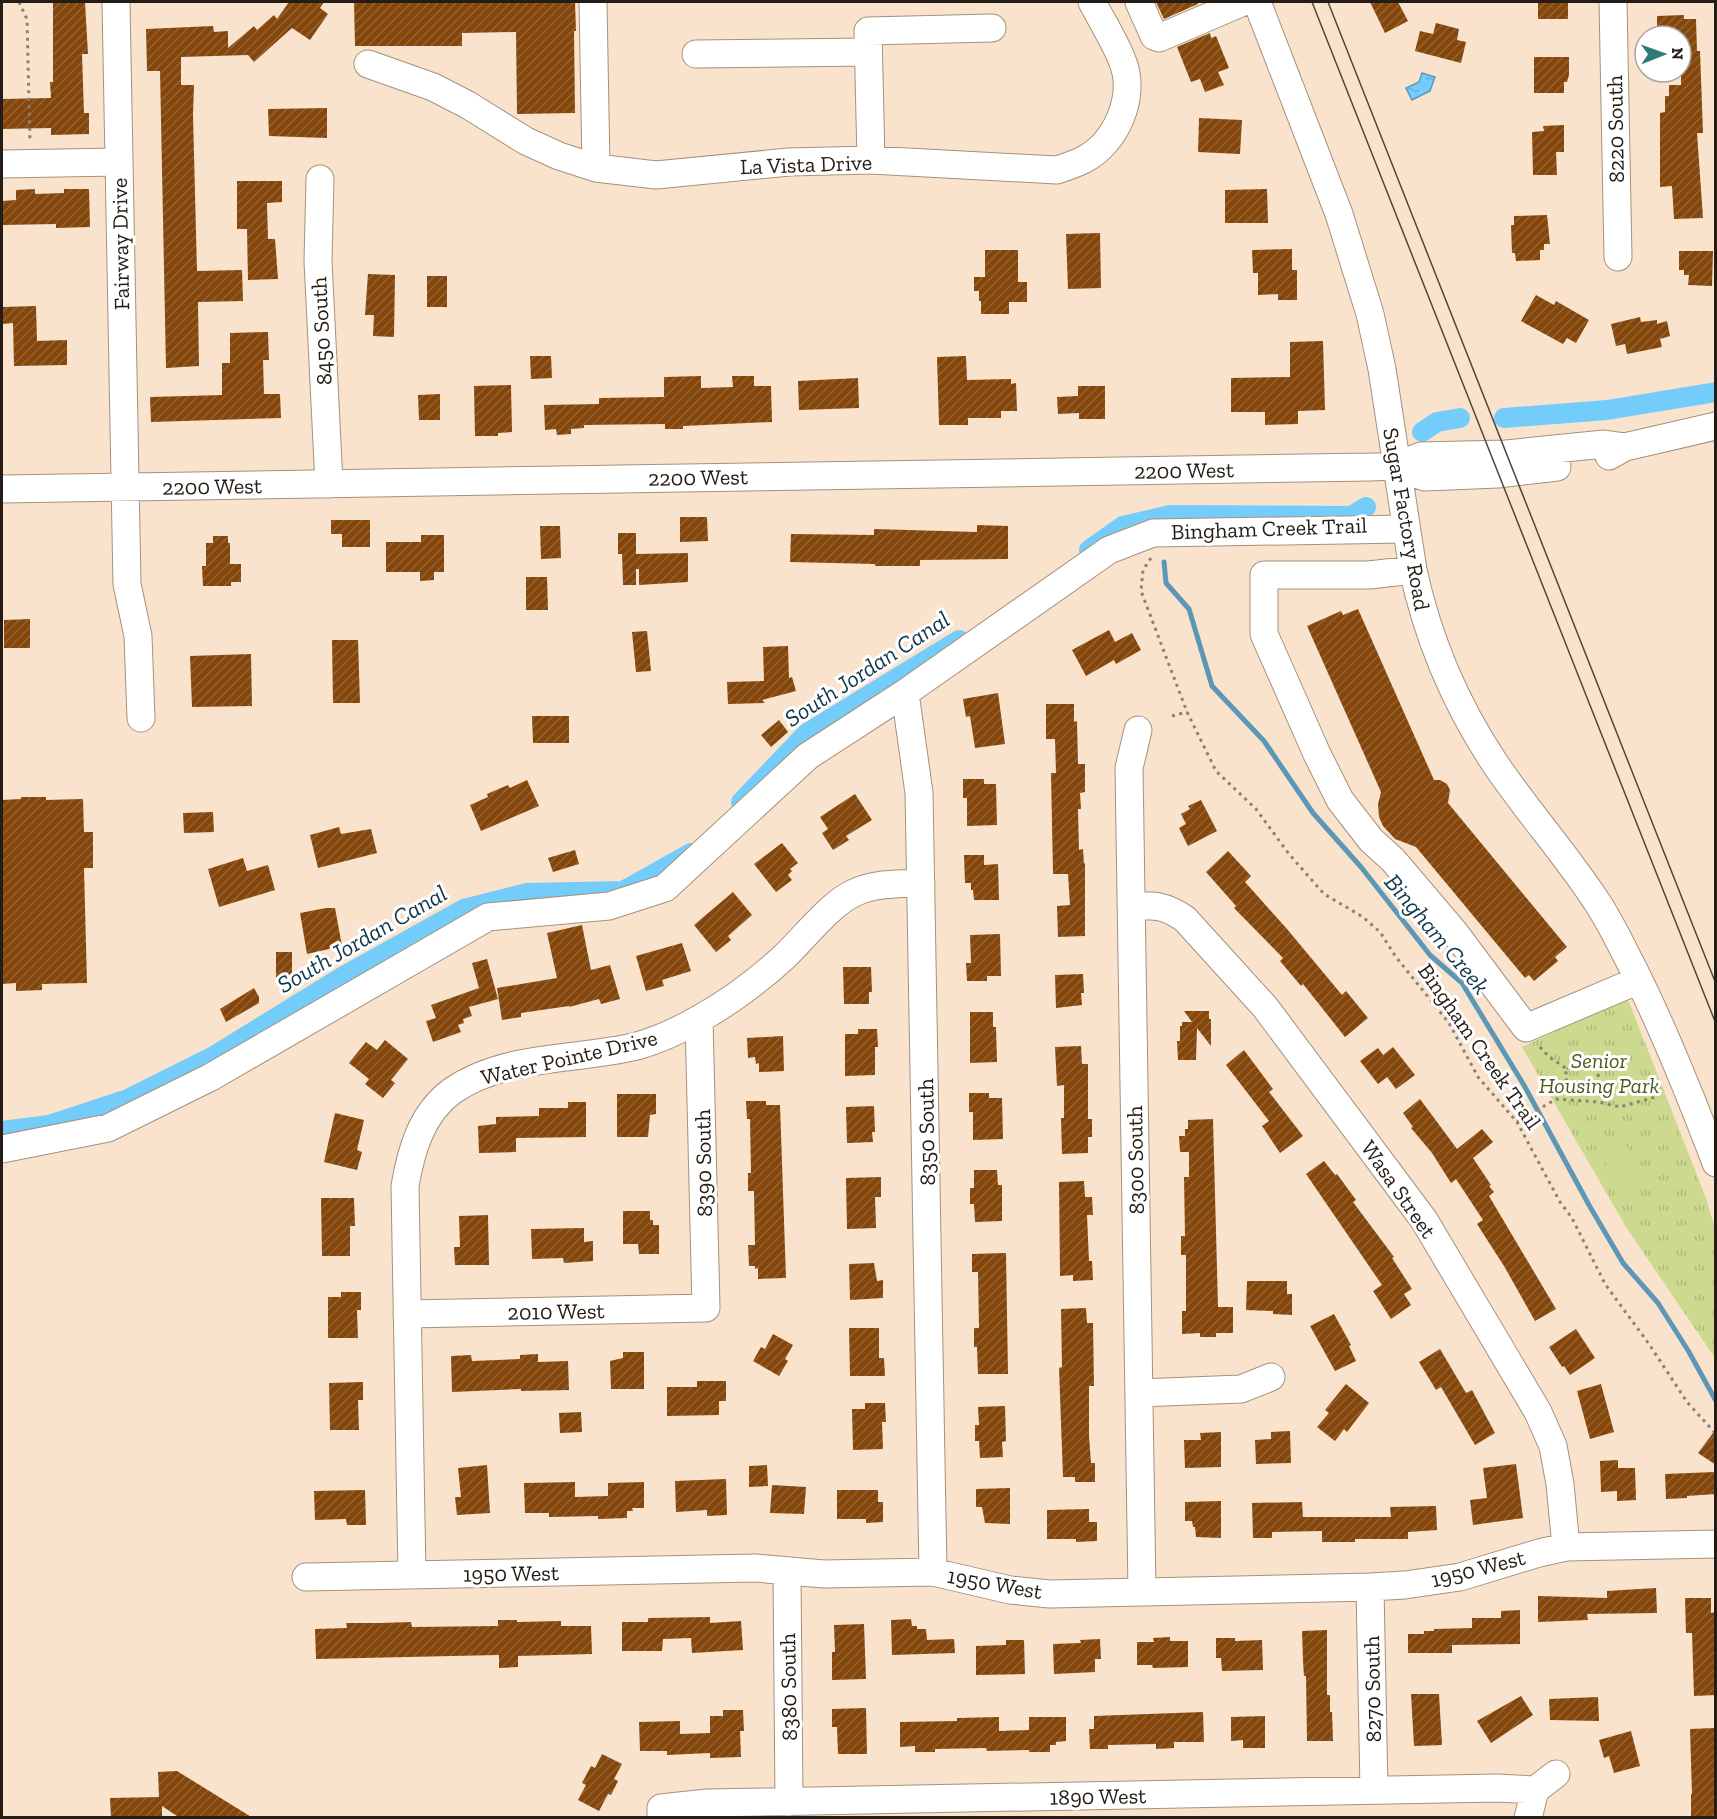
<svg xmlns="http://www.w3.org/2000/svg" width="1717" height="1819" font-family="'Zilla Slab',serif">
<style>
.grass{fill:url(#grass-tufts)}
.garden{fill:#ccd98f}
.water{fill:url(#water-ripples);stroke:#5c98b6;stroke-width:1.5}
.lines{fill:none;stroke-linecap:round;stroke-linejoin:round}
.stream{stroke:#5c98b6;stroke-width:5}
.canal{stroke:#74ccfb;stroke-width:20}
.building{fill:url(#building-hatch)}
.minor-casing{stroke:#a5917d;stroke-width:29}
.path{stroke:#8f8071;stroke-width:3;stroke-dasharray:3 4.5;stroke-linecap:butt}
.minor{stroke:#fff;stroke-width:27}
.tram{stroke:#52473c;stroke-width:1.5}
.labels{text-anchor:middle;stroke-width:6;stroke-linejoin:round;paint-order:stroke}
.street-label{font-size:22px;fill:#251d15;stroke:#fff}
.park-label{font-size:22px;font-style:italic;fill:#50581c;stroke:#fff}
.water-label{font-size:24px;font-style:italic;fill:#0f374a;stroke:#fff}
</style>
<defs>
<pattern id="grass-tufts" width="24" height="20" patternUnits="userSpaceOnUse" patternTransform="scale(1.5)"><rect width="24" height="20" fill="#ccd98f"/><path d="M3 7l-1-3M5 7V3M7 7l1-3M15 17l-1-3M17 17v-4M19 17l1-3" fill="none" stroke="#afba7a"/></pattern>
<pattern id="water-ripples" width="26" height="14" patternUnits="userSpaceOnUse" patternTransform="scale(1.5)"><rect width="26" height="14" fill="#74ccfb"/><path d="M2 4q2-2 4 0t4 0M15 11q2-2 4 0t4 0" fill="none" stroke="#64afd6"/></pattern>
<pattern id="building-hatch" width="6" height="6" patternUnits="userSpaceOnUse" patternTransform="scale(1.5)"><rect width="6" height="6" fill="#85460b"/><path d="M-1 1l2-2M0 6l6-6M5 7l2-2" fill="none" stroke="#936336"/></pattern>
</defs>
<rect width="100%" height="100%" fill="#f9e3cd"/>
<!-- grass -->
<path class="grass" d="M1627,997L1706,1198L1715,1229V1358L1626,1227L1522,1047Z"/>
<!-- garden -->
<path class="garden" d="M1619,1133L1645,1180L1622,1193L1596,1145Z"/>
<!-- water -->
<path class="water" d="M1422,73L1435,77L1430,91L1412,100L1406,88L1419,82Z"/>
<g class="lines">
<!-- stream -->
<path class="stream" d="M1164,562L1166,583L1189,609L1212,686L1264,741L1313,813L1361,867L1430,955L1462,983L1525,1087L1589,1205L1623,1263L1658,1303L1689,1352L1716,1401"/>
<!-- canal -->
<path class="canal" d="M1504,418L1607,410L1716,392
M1422,432L1437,422L1460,418
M1089,550L1123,526L1170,515L1352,516L1366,507
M741,802L807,733L959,640
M2,1131L49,1125L128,1099L212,1057L342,977L464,909L527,893L623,891L691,853"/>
</g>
<!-- building -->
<path class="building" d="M53,2H85L88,54H82L84,113H89V134L51,135V128L2,129V99L51,98L50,82H53Z
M289,2H324L320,8L328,14L310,40L292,28L254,62L248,55L181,57V85H194L193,115L197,271L242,270L243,301L198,302L199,366L166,368L160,71H147L146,29L213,26L214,32L228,31V48L254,26L257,30L274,15L277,19Z
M354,2H575L576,31H574L575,113L517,114L516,32L462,33V46H355Z
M1156,2H1197L1198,4L1164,19Z
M1370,2H1398L1408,21L1385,33Z
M1538,2H1568V19H1538Z
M1684,15V19H1696L1697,51H1700L1703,133H1697L1703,218L1674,219L1672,186L1660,187V113L1665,112V96H1669V85H1681V36H1657V16Z
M1436,23L1459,29L1457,40L1466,42L1461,63L1415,51L1420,31L1433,34Z
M1210,33L1211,38L1216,36L1229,68L1218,72L1224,85L1205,92L1200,79L1191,82L1177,47Z
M1534,57H1569V75L1567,82H1564V93H1534Z
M327,108V138L269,136L268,109Z
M1199,118L1242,120L1240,154L1198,152Z
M1564,125V152H1556L1557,175H1533L1532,132L1544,131L1543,126Z
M237,181H282V202L267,203L268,239H275L278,279L248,280L247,229H237Z
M35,189V194L64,193V189H89L90,227L56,228V224L2,225V201L16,200V190Z
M1267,189L1268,223H1225V190Z
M1547,215L1550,244H1544V250H1540V260L1516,261L1515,253H1512L1511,225H1514V216Z
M1100,233L1101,288L1068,289L1066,234Z
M1292,249V270H1297V300H1278V294L1258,295V273H1253L1252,250Z
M985,250H1018V282H1027V302H1009V314H981V301H979V291H974V277H985Z
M1679,251H1713L1712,286L1688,285L1689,275H1684V270H1679Z
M368,274L395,275L394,337L373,336L374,315H365Z
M427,276H447V307H427Z
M1536,295L1554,305L1556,301L1589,320L1576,343L1567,338L1563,344L1521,321Z
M36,306L37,341L67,340V365L14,366L13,323L2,324V307Z
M1640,317L1641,322L1657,320V324L1667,321L1670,336L1660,339L1662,347L1627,354L1625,344L1616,346L1611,324Z
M268,332L269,360H263L264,394H280L281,418L151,422L150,397L222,395V363H230V333Z
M1323,341L1325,410L1298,411V424L1265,425V412H1231V378L1290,377V342Z
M530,356H551L552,378L531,379Z
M966,356L967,380L1011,379V384L1016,383L1017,411H1001V418H968V425H939L937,357Z
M701,376V388L733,387L732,376H754V386H771L772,422L683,426V429H665V424L584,425V428L571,429V434L557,435L556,429L545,430L544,405L599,404V398L664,397V377Z
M858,378L859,408L799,410L798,381Z
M511,385L512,432L498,433V436H475L474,386Z
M1078,386H1105V419H1079V413L1058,414L1057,397L1078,396Z
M440,394V420H419L418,395Z
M680,517H707L708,541L680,542Z
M331,520H370V547H342V534H331Z
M977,525L1008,526V559L920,560V566H875V564L790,562L791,534L874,535V529L977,532Z
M540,526H560L561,558L541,559Z
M618,533H636V554L688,553V582L639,585V569H636V585H623L622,554H618Z
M421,535H444V572H434V580L420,581V572H386V542H421Z
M213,536H228V543H230V564H241V582H231V586H203L202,566H206V543H213Z
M526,577H547L548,610H526Z
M1358,609L1434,780H1440L1447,784L1450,790L1448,803L1567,947L1555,957L1558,961L1534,981L1529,975L1525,978L1416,847L1395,839L1383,826L1379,817L1378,804L1381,792L1307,626L1341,611L1343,615Z
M30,619V648H4V620Z
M1109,630L1115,642L1132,633L1141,650L1116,664L1114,660L1086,676L1072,650Z
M647,631L651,671L636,672L632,632Z
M332,640H358L360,703H333Z
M788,646L789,678L792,677L796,691L762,700L765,703L728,704L727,682L764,681L763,647Z
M251,654L252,706L192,707L190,656Z
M998,693L1005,744L975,748L970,716L966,717L963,699Z
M1046,704H1074V722L1077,721L1078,764H1085V792L1080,793L1081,809H1078L1079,850L1083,849L1084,864L1085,863V936L1058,937L1057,906L1070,905L1068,874H1053L1051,773H1056L1055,739H1046Z
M532,716H569V743H533Z
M779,720L788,732L771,747L761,735Z
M963,779H984V784H996L997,825L967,826V798H963Z
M527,780L539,806L481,831L470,805L488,797L487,794L508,785L510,788Z
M855,794L872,820L846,836L849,840L833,850L822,833L828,829L820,817Z
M21,797H46V800L83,799L84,832H93V868H84L87,983L42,984V990L16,991V983L2,984V800L21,799Z
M1201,800L1217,831L1188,846L1179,828L1186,824L1181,814L1190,809L1188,806Z
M213,812L214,832L184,833L183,813Z
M339,827L341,834L371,829L377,853L318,868L310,835Z
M782,843L798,863L790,869L792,871L788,875L792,880L776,892L754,864Z
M575,850L579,864L553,872L548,858Z
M1228,851L1251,876L1245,882L1287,929L1342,995L1346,991L1368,1018L1345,1037L1303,984L1301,986L1280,961L1283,958L1234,908L1236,906L1206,872Z
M964,855H984V865L998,864L999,900H974L973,890H971V883H965Z
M243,858L247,871L268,865L275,890L219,907L208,869Z
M733,892L752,915L728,936L731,940L716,952L694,925Z
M326,908H335L342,946L307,954L300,913Z
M582,925L591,970L610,965L620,999L601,1004L599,999L569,1007V1006L521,1013V1017L502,1020L497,988L557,978L547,933Z
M1000,934L1001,976H987V981H967L966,963H971L970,935Z
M682,943L691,971L662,980L664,986L646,991L636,956Z
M276,952H292V983H276Z
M487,959L498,999L469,1007L472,1016L463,1019L464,1023L458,1025L461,1032L433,1042L426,1021L436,1018L431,1005L479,988L472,963Z
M843,967H871L872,992H869V1004H844Z
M1083,974L1084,993H1081L1082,1005L1056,1008L1055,975Z
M254,988L259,997V1003L226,1022L220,1009Z
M1184,1011H1209V1019H1211V1046L1197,1028L1196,1060H1178L1177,1041H1180V1026H1182V1022H1192Z
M970,1012H993V1027H996L997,1062L970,1063Z
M858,1029H877L878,1047H875V1075L845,1076V1034H858Z
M783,1036L784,1071L759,1072V1063L756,1064L755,1057L748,1058L747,1038Z
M385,1040L408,1059L391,1080L395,1083L383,1098L365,1084L369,1079L349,1063L366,1042L377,1050Z
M1081,1046L1082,1064H1088V1119H1092V1137H1088V1153L1062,1154L1061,1118H1064V1085L1057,1086L1055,1047Z
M1393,1047L1415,1075L1396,1089L1387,1077L1378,1084L1360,1061L1378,1048L1383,1055Z
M1244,1050L1273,1089L1269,1092L1303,1136L1280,1153L1262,1126L1269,1121L1226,1065Z
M969,1093H989V1098H1002L1003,1139L973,1140V1112H969Z
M617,1094H656V1114L650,1115L648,1137H617Z
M1420,1099L1457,1149L1482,1129L1493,1142L1473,1158L1491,1185L1489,1186L1494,1192L1489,1196L1556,1309L1535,1321L1504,1266L1477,1224L1483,1220L1456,1179L1451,1183L1432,1153L1411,1128L1413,1127L1403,1113Z
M746,1101H766V1105H780L786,1278L758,1279V1268L755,1269V1266H749L748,1245H755L754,1191H748V1173H751L750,1119H747Z
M568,1102H586V1137L516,1138V1152L479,1153L478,1126L496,1124V1117L539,1116V1108H568Z
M874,1106L875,1132H872L873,1142L847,1143L846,1107Z
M335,1113L364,1120L357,1150L362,1152L357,1170L324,1162Z
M1213,1119L1218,1307H1233V1333H1216V1337H1200V1333L1182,1334V1311H1186V1255H1181V1236H1185L1184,1177H1189V1152H1180L1179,1136H1185V1129H1188V1120Z
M1324,1161L1335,1175L1337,1174L1356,1200L1353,1202L1394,1257L1392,1258L1412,1289L1404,1294L1411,1305L1391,1319L1373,1291L1382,1285L1306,1174Z
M974,1170H997L998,1185H1002V1221L975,1222L974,1204H970V1188H974Z
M881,1177V1197H875L876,1228L847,1229L846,1178Z
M1084,1181L1085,1197H1092L1093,1215H1087L1089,1261H1092L1093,1280L1073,1281V1275L1060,1276L1059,1182Z
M321,1198H354L355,1226H350V1256H322Z
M623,1211H650V1220H653V1225H659V1254H639L638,1244H623Z
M488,1215L489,1265H455L454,1247H460L459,1216Z
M584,1228V1242L593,1241V1261L564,1263L563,1258L532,1259L531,1229Z
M1006,1253L1008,1374H978L977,1347H974V1328H979L978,1272H972V1254Z
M874,1263L877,1281L883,1280V1298L850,1300L849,1264Z
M1247,1281H1287V1294H1292V1315L1273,1314V1311L1246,1310Z
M341,1292H361V1310H357L358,1338H328V1297H341Z
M1086,1308L1087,1323H1093L1094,1386H1089V1436L1091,1463H1095V1482H1075V1477H1063L1059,1368L1062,1367L1061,1309Z
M1334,1314L1351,1345L1349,1346L1356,1361L1335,1371L1310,1326Z
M849,1328H879V1358H884L885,1376H850Z
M1576,1329L1595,1358L1570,1375L1564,1366L1562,1367L1549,1347Z
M773,1334L793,1345L785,1359L788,1361L779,1376L753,1361L761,1347L765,1349Z
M1440,1349L1466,1393L1472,1390L1495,1433L1475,1445L1441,1387L1436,1390L1419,1362Z
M623,1352H644V1389H611L610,1361L623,1358Z
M538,1354V1362L568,1361L569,1390L521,1391V1389L452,1392L451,1356L471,1355L472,1361L520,1359V1355Z
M697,1381H726V1401H719V1415L667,1416V1387H697Z
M363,1382V1400H358L359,1430H330L329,1383Z
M1346,1384L1369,1403L1347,1432L1344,1429L1335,1441L1317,1427L1329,1413L1325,1410Z
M1601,1384L1614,1432L1590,1439L1577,1391Z
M865,1403H885L886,1422H882L883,1449L853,1450L852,1409H865Z
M1005,1406L1006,1441L1002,1442L1003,1457L980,1458L979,1441H975V1425H979L978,1407Z
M581,1412L582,1432L560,1433L559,1413Z
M1716,1429V1465L1698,1453Z
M1290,1431L1291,1463L1256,1464L1255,1440L1271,1439V1432Z
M1221,1432V1467L1185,1468L1184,1440H1201L1200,1433Z
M1618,1460V1468H1635L1636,1500L1617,1501V1491L1601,1492L1600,1461Z
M1516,1464L1523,1518L1473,1525L1470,1500L1487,1498L1483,1468Z
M487,1465L490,1513L457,1515L455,1497H461L458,1468Z
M767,1465L768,1486L749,1487V1466Z
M1715,1472L1716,1494L1687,1496V1498L1666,1499L1665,1474Z
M726,1479L727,1515L707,1516V1510L676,1512L675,1481Z
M575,1482V1497L608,1496V1483L644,1482V1508H632L633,1511H627V1518L598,1519V1516L549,1517V1513H525L524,1483Z
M772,1485L806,1487L804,1514L770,1513Z
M1010,1488V1524L985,1523L982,1507H976V1489Z
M365,1490L366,1525H347L346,1519L315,1520L314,1491Z
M837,1490H878V1502H883V1522L866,1523V1519H837Z
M1221,1501V1538L1196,1537L1195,1527H1193L1192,1521H1185V1502Z
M1302,1502L1303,1517H1391L1390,1507L1436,1506L1437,1530L1408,1532V1539H1355V1542H1322V1531L1272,1532V1538H1253L1252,1503Z
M1089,1509V1522H1097V1541L1076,1542V1539H1047V1510Z
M1656,1588L1657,1613L1587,1614L1588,1620L1538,1622V1596L1607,1598V1591Z
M1685,1598H1711V1613L1716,1612V1633H1714L1716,1695L1694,1696L1692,1633H1686Z
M1520,1610V1644L1452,1645V1653H1408V1634H1424V1631H1434V1629L1472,1628V1618H1501V1611Z
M710,1617V1623L741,1621L743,1650L692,1653L691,1638L663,1639L662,1651H622V1622H648V1618Z
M911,1619L912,1626H917V1629H926L927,1640L954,1639L955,1653L892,1655L891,1620Z
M498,1620H517V1622L561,1621V1626H591L592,1654L518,1656V1667L499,1668V1655L316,1659L315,1629L347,1628L346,1623H380L411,1622L412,1627L498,1626Z
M864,1624L866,1679L832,1680V1652H835L834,1625Z
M1327,1630V1695H1330V1712H1332L1333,1741H1307L1306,1676H1304L1303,1661L1302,1631Z
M1170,1637V1641H1188V1667L1153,1668L1152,1665H1137V1642H1154L1153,1638Z
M1216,1638H1235V1641L1262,1640L1263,1670L1222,1671L1221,1658H1216Z
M1100,1639L1101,1659H1095V1672L1054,1674L1053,1644L1081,1643L1080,1640Z
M1006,1640H1024L1025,1674L976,1675V1646L1006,1645Z
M1411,1694H1439L1442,1745L1414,1746Z
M1521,1696L1533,1715L1491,1743L1477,1721Z
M1598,1697L1599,1721L1550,1720L1549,1699Z
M866,1708L867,1754H838L837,1727H832V1709Z
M723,1710H743L744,1731H740L741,1757L710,1758V1753L667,1755V1751H640L639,1722L680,1721V1734L710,1733V1716H723Z
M1203,1712L1204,1742H1174V1748L1156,1749V1744L1108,1745V1749H1090L1089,1729H1094V1716Z
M1265,1716V1748H1243V1740L1231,1741V1717Z
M999,1717V1731L1029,1730V1717H1066V1741L1056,1742V1745H1050V1752H1029V1750L987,1751L986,1748L935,1749V1752H915V1746L900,1747V1722L957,1721V1718Z
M1714,1728L1716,1818H1691V1794H1692L1690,1729Z
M1631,1731L1640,1766L1614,1773L1609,1756L1604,1758L1599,1740Z
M602,1754L622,1764L614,1779L618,1781L611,1795L608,1794L599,1811L578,1800L586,1785L582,1783L591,1766L595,1768Z
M177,1771L253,1818H180L162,1806V1818H111L110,1798L159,1797L158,1772Z"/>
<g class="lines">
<defs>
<path id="minor" d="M116,2L127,584L138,636L141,718
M593,2L596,168
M1139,2L1154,36L1159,38L1243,2
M1257,2L1339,214L1370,314L1382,369L1413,570C1428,639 1455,703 1494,762C1526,810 1565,853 1597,902C1611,923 1622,947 1634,970C1665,1032 1691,1097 1716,1163
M1613,2L1618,257
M696,54L868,52
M368,64L433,87L468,105L526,141L559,156L596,168L656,175L789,162L871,160L1057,170C1066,167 1075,164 1083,160C1117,143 1137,95 1122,60C1114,40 1102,21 1092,2
M871,160L868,31L992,28
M2,164L118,162
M320,179L318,261L329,484
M1609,456L1625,447L1716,426
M1395,466L1424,477L1498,474L1557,467
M2,489L1370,467L1395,466L1421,456L1506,454L1604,444L1625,447
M1413,570L1369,575H1264V634L1317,754L1340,800L1371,840L1393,860L1455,933L1526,1028L1639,980
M905,693L919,793L933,1572
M1138,730L1129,768L1142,1591
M1131,906C1154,905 1165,905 1185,919L1265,1007L1424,1220L1538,1412L1553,1446L1560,1484L1566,1547
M2,1149L108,1128L211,1077L488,917L609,906L665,888L808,756L905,693L1109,550L1153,533L1405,529
M407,1314L706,1308L699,1019
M1139,1393L1241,1389L1271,1377
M787,1572L789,1802
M412,1575L405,1186C411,1151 421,1114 452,1091C505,1054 576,1061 637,1046C658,1040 680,1030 699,1019C728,1003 760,979 784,957C803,939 831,903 854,893C875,883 899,884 921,883
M306,1577L755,1568L824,1574L933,1572L1010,1590L1050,1594L1370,1587L1405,1585L1460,1577L1539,1553L1566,1547L1716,1544
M1370,1587L1374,1790
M661,1818V1808L707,1803L1497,1788L1535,1790
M1528,1818L1535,1790L1556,1774"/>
</defs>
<!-- minor casing -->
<use href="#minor" class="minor-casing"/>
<!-- path -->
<path class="path" d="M19,2L27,19L30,142
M1151,558L1143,570L1141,591L1187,712L1216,771L1256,809L1289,854L1324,894L1363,917L1380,932L1396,957L1449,1023L1478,1077L1517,1122L1560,1202L1572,1218L1605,1284L1649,1344L1687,1402L1716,1434
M1172,716L1187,712
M1540,1047L1548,1056L1567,1069L1565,1076L1570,1090L1583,1095L1594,1090L1599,1078L1595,1064L1582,1059L1570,1064L1567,1069
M1517,1122L1556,1099L1598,1102L1620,1107L1659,1096"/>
<!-- minor -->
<use href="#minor" class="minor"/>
<!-- tram -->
<path class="tram" d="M1312,2L1716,1024
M1328,2L1716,984"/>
</g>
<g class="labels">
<!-- street labels -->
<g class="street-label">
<text transform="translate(1615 129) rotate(-91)" y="8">8220 South</text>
<text transform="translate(806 164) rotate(-2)" y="8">La Vista Drive</text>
<text transform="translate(120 244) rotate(-91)" y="8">Fairway Drive</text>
<text transform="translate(321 331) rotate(-93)" y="8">8450 South</text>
<text transform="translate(1184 470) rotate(-1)" y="8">2200 West</text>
<text transform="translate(698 477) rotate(-1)" y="8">2200 West</text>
<text transform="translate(212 486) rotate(-1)" y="8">2200 West</text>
<text transform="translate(1407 519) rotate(80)" y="8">Sugar Factory Road</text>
<text transform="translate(1269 528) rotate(-2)" y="8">Bingham Creek Trail</text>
<text transform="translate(1480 1046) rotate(55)" y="8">Bingham Creek Trail</text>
<text transform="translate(569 1057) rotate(-13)" y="8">Water Pointe Drive</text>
<text transform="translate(926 1132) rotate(-91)" y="8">8350 South</text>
<text transform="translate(1135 1160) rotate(-91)" y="8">8300 South</text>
<text transform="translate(703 1163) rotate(-91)" y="8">8390 South</text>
<text transform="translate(1399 1189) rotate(55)" y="8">Wasa Street</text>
<text transform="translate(556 1311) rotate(-1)" y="8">2010 West</text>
<text transform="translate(1478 1568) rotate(-14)" y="8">1950 West</text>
<text transform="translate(511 1573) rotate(-1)" y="8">1950 West</text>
<text transform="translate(995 1583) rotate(10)" y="8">1950 West</text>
<text transform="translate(788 1687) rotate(-91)" y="8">8380 South</text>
<text transform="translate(1372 1689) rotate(-91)" y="8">8270 South</text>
<text transform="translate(1098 1796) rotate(-1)" y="8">1890 West</text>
</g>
<!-- park labels -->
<g class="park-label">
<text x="1599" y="1068">Senior<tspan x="1599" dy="25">Housing Park</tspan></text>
</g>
<!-- water labels -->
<g class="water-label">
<text transform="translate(867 669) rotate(-33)" y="8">South Jordan Canal</text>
<text transform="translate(1437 934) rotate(50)" y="8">Bingham Creek</text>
<text transform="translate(362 939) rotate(-30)" y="8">South Jordan Canal</text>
</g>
</g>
<!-- border -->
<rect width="1717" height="1819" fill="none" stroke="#251d15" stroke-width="6"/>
<!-- north arrow -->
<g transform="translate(1663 54) rotate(89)"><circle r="28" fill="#ffffff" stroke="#a8a5a1" stroke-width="1.5"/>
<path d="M0-4.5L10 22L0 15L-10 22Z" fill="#327a76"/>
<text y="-9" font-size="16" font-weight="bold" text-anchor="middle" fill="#251d15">N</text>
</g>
</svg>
